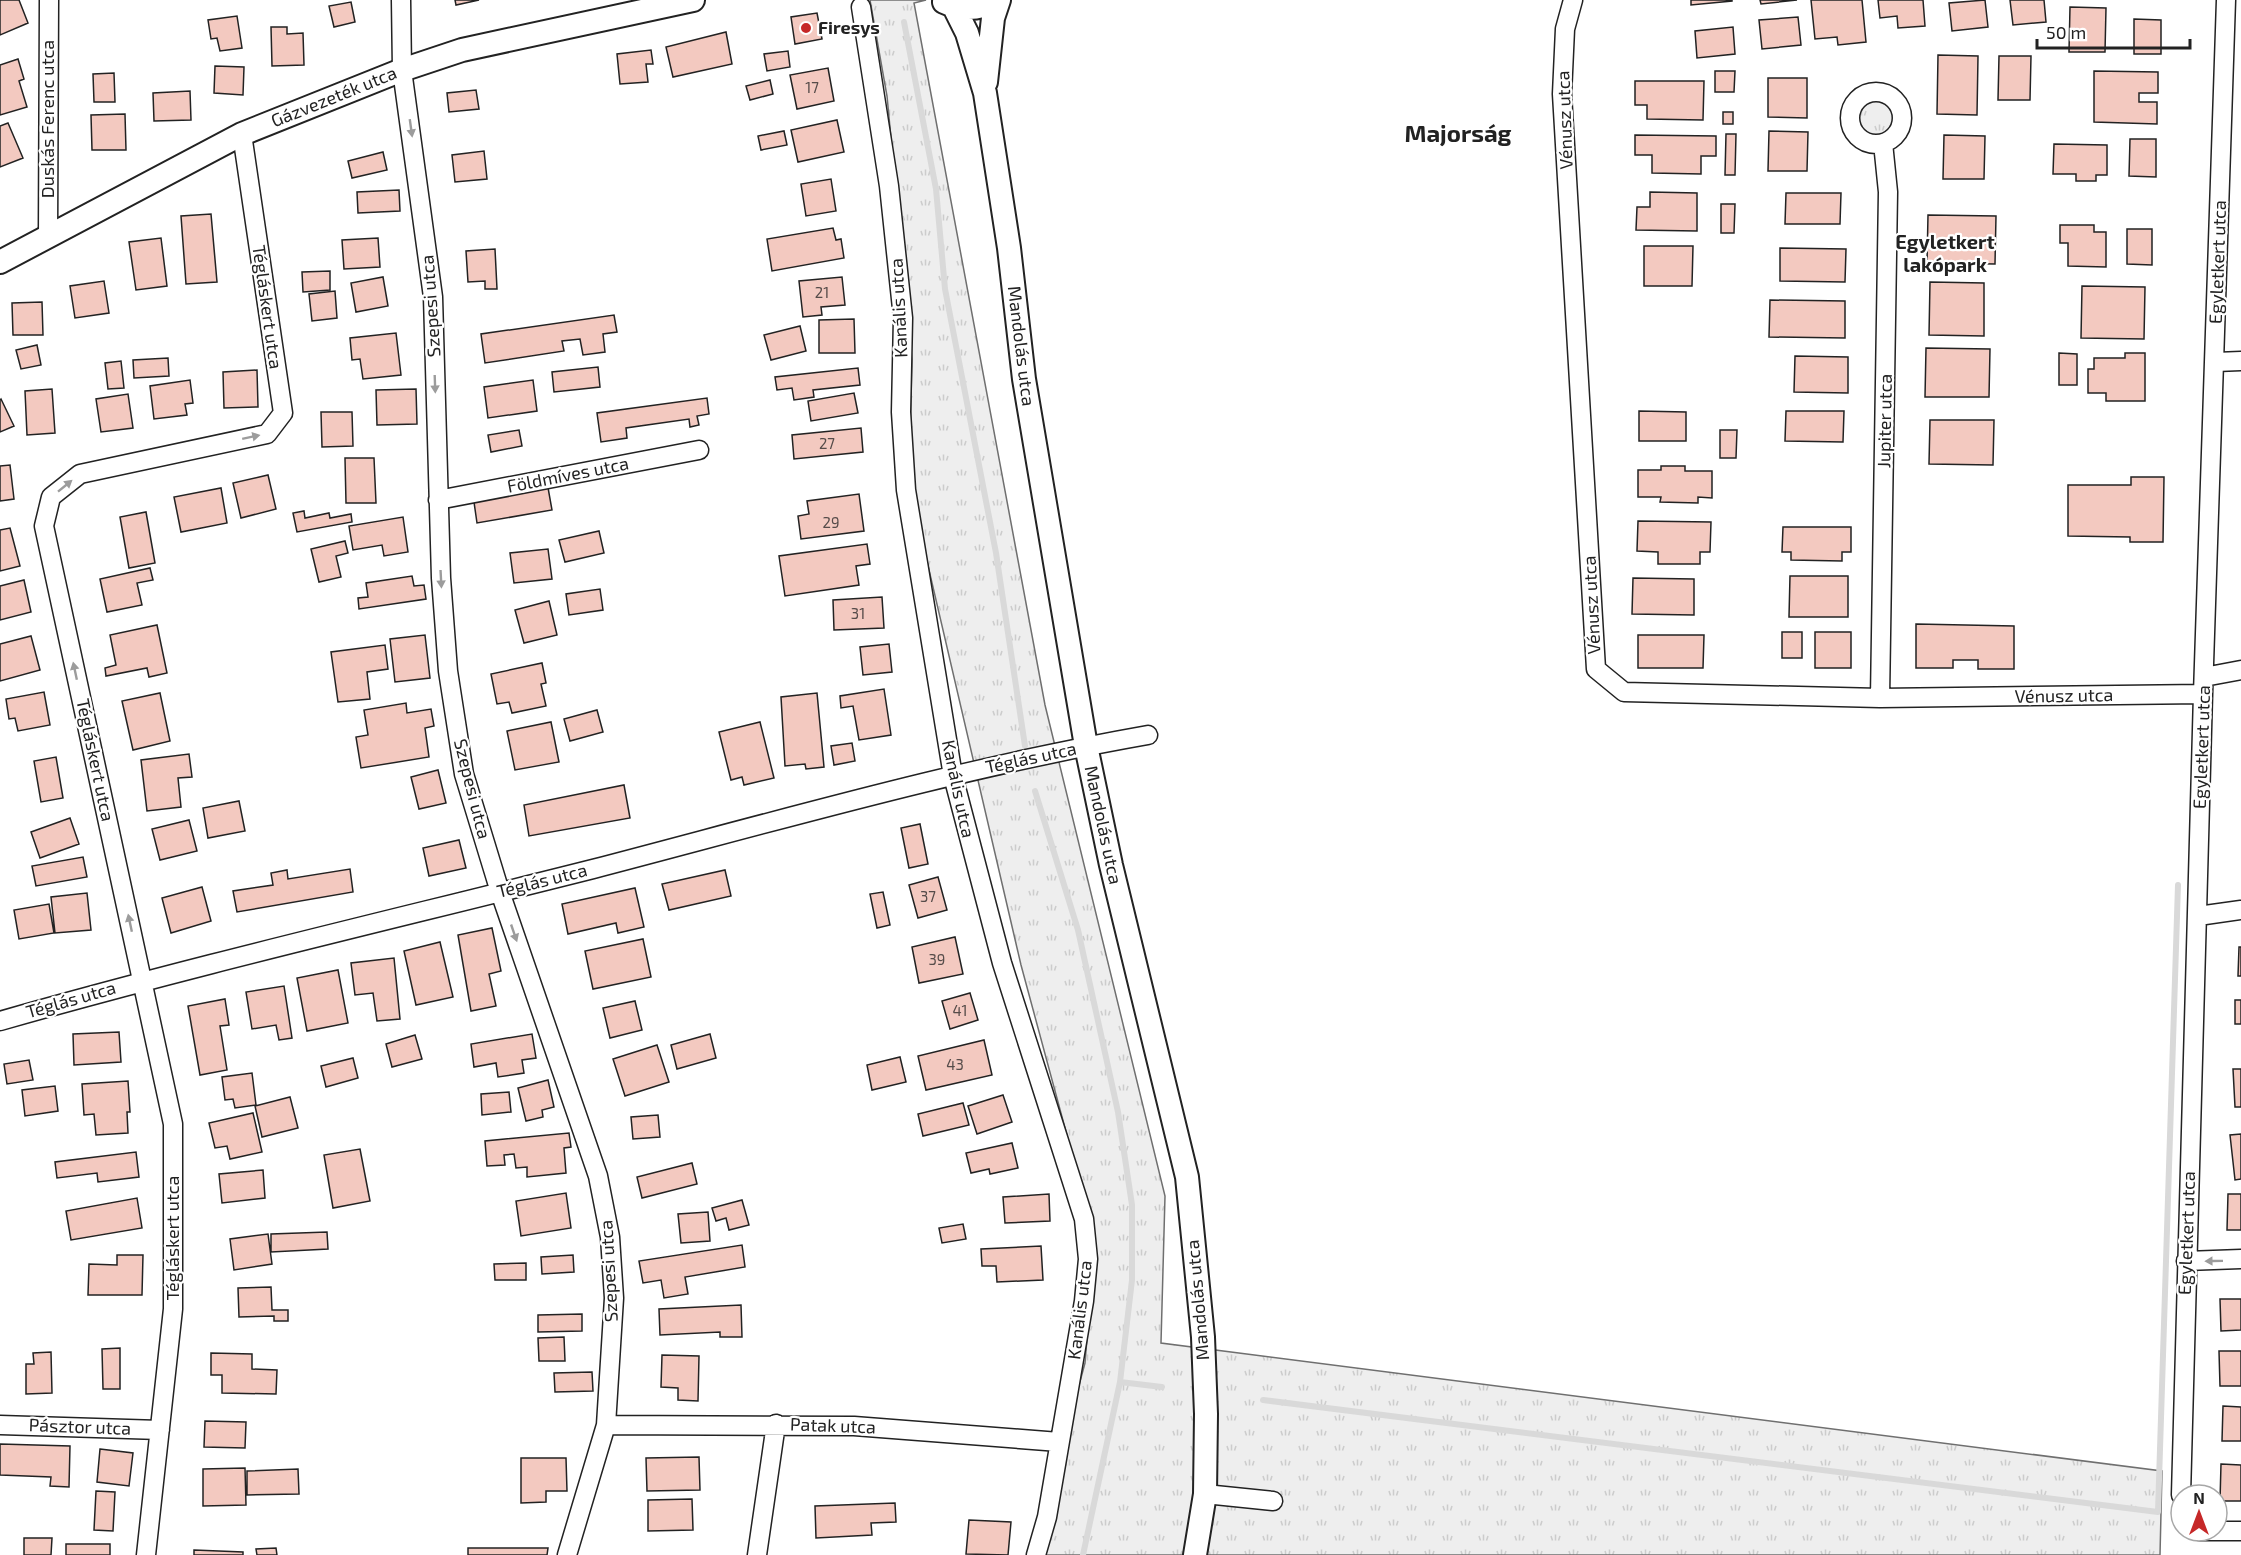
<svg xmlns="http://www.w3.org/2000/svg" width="2241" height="1555" font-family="'Exo 2',sans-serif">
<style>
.grass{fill:url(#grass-tufts);stroke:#6f6f6f;stroke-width:1.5}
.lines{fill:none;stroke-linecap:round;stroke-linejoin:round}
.stream{stroke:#d9d9d9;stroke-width:6}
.building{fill:#f3c9c0;stroke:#222;stroke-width:1.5}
.minor-casing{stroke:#222;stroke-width:21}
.tertiary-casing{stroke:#222;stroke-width:26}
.minor{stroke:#fff;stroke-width:18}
.tertiary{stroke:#fff;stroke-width:22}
.oneway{fill:#9c9c9c}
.poi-dot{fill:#c62828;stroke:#fff;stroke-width:2}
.labels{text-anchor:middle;stroke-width:4.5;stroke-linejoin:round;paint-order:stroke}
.number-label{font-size:15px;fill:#564c4a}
.poi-label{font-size:18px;font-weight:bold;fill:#222;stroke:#fff;text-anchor:start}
.street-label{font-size:18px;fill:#222;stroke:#fff}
.neighbourhood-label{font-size:20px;font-weight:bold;fill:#222;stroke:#fff}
.district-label{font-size:24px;font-weight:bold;fill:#222;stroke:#fff}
</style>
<defs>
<pattern id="grass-tufts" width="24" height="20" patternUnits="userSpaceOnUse" patternTransform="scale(1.5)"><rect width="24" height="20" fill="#eee"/><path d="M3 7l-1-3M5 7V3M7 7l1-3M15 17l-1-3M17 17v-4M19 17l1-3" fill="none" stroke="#ccc"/></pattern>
</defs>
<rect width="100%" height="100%" fill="#fff"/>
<!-- grass -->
<path class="grass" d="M870,0H926L914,3L1045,705L1165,1196L1161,1343L2162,1471L2160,1555H1033L1085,1363L1095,1239L1021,965L909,484L912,360L887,96Z
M1858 118a18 18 0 1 1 36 0a18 18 0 1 1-36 0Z"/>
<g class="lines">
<!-- stream -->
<path class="stream" d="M904,22L936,189L945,289L996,553L1025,746
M1035,791L1078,930L1118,1112L1132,1205V1280L1120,1382
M1263,1400L2158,1512L2178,885
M1083,1555L1120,1382L1162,1387"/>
</g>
<!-- building -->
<path class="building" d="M0,0H19L28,23L0,35Z
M455,0H479L456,5Z
M1691,0H1732V1L1691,5Z
M1760,0H1797L1761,4Z
M1811,0H1862L1866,42L1838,45L1837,37L1815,39Z
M1878,0H1923L1925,26L1898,28L1897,16L1880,18Z
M1985,0L1988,27L1952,31L1949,3Z
M2010,0H2044L2046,22L2013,25Z
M351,2L355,22L334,27L329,6Z
M2070,7L2106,8L2105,52H2069Z
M817,13L822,39L795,44L791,17Z
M237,16L242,48L220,51L217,38L211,39L208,20Z
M1798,17L1801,45L1762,49L1759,20Z
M2134,19L2161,20V54H2134Z
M271,27H287V34L303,33L304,65L272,66Z
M1733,27L1735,54L1697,58L1695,31Z
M726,32L732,64L673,77L666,47Z
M651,50L653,64H646L648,82L620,84L617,54Z
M788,51L790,67L767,71L764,54Z
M1938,55L1978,56L1977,115L1937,114Z
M1999,56H2031L2030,100H1998Z
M18,59L24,79L19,81L27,107L0,115V65Z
M215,66L244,67L243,95L214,93Z
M828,68L834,101L797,109L790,75Z
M1715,71H1735L1734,92H1715Z
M2094,71L2158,72V93H2139V102H2157V124L2094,122Z
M114,73L115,102H94L93,74Z
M1768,78H1807V118L1768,117Z
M770,80L773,94L750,100L746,86Z
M1635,81H1704L1703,120L1647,119V105H1635Z
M476,90L479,109L449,112L447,93Z
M190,91L191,120L154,121L153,93Z
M1723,112H1733V124H1723Z
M125,114L126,150H92L91,115Z
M837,120L844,152L798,162L791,130Z
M8,123L23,158L0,167V126Z
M784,131L787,145L761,150L758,136Z
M1769,131L1808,132L1807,171H1768Z
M1726,134H1736L1735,175H1725Z
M1635,135L1716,136V156H1701V174L1652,173V155H1635Z
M1944,135L1985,136L1984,179H1943Z
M2130,139H2156V177L2129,176Z
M2054,144L2107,145V175H2096V181H2076V174H2053Z
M484,151L487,179L455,182L452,155Z
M383,152L387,170L352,178L348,161Z
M831,179L836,211L806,216L801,184Z
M399,190L400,211L358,213L357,192Z
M1650,192L1697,193V231L1636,230L1637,207H1650Z
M1786,193H1841L1840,224H1785Z
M1721,204H1735L1734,233H1721Z
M211,214L217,282L186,284L181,216Z
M1928,215L1996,216L1995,264L1927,263Z
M2060,225H2094V232H2106V267L2068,266V243H2060Z
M833,228L836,240L841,239L844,258L772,271L767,239Z
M2127,229H2152V265L2127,264Z
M161,238L167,286L136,290L129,242Z
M378,238L380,267L344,269L342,240Z
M1644,246H1693L1692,286H1644Z
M1780,248L1846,249L1845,282L1780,281Z
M495,249L497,289H485V281L468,282L466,251Z
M330,271V290L303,292L302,272Z
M383,277L388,306L356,312L351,283Z
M842,277L845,305L821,307L822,315L803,317L799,281Z
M104,281L109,313L75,318L70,286Z
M1930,282L1984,283V336L1929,335Z
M2082,286L2145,287L2144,339L2081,338Z
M335,291L337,318L312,321L309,294Z
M1770,300L1845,301V338L1769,337Z
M42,302L43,335H13L12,303Z
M614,315L617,332L603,334L605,352L583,355L580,339L562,341L564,351L485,363L481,334Z
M854,319L855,353H819V320Z
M800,326L806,351L771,360L764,335Z
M396,333L401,375L363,379L360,359L352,360L350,338Z
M37,345L41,365L21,369L16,350Z
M1926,348L1990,349L1989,397H1925Z
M2059,353L2077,354V385H2059Z
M2125,353H2145V401H2106V393H2088V369H2094V358H2125Z
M1795,356L1848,357V393L1794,392Z
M168,358L169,376L134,378L133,360Z
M121,361L124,388L108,389L105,363Z
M598,367L600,387L554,392L552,372Z
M858,368L860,385L813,390L814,397L794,400L792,388L777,390L775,377Z
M257,370L258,407L224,408L223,372Z
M190,380L193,403L185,404L187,415L154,419L150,386Z
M533,380L537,411L488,418L484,387Z
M52,389L55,433L27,435L25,391Z
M416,389L417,424L377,425L376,390Z
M854,393L858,413L811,421L808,401Z
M128,394L133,428L101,432L96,399Z
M707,398L709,414L697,416L699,425L690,427L689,419L626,428L627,438L601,442L597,413Z
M1,399L14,426L0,432V400Z
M1639,411L1686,412V441H1639Z
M1786,411H1844L1843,442L1785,441Z
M321,412H352L353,446L322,447Z
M1930,420H1994L1993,465L1929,464Z
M861,428L863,452L794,459L792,435Z
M519,430L522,446L491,452L488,435Z
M1720,430H1737L1736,458H1720Z
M345,458H374L376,503H346Z
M10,465L14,499L0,501V466Z
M1661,466H1685V471H1712V498L1698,497V503L1660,502L1661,497H1638V470H1661Z
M268,475L276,509L241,518L233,483Z
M2131,477H2164L2163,542H2130V537L2068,536V485H2131Z
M547,482L552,510L477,523L473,495Z
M221,488L227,523L181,532L174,497Z
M859,494L864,531L801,539L798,516L809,514L807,501Z
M304,511L305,518L329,513L330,518L351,514L352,522L297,532L293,513Z
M146,512L155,563L129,568L120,517Z
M403,517L408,552L384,556L382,545L353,550L349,526Z
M1638,521L1711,522L1710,552H1700V564H1658V552L1637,551Z
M1783,527H1851V552H1842V561L1791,560V552H1782Z
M10,528L20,566L0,571V530Z
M599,531L604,553L565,562L559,540Z
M345,541L348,553L336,556L341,577L319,582L311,549Z
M867,544L870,564L856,566L859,585L785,596L779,556Z
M548,549L552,579L514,583L510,553Z
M150,568L153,580L137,583L142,605L107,612L100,579Z
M412,576L414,586L424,585L426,599L359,609L358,598L368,597L366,583Z
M1790,576H1848V617H1789Z
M1633,578L1694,579V615L1632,614Z
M24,580L31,612L0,620V586Z
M600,589L603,610L569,615L566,594Z
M882,597L884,628L834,630L833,600Z
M549,601L557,635L524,643L515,610Z
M1916,624L2014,626V669H1978V660H1953V668H1916Z
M157,625L167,673L149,677L147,668L106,676L105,668L116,665L110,635Z
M1782,632H1802V658H1782Z
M1815,632H1851V668H1815Z
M425,635L430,678L395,682L390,639Z
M1638,635H1704L1703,668H1638Z
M31,636L40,670L0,681V644Z
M889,644L892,672L863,675L860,647Z
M385,645L388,669L367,672L370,699L338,702L331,652Z
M542,663L546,683L541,684L546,706L512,713L509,702L497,704L491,674Z
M884,689L891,735L859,740L853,706L841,708L840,696Z
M44,692L50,725L18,731L15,718L9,719L6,699Z
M160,693L170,741L133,750L122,701Z
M817,693L824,767L806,769L805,764L785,766L781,697Z
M406,703L407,713L431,709L434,726L425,728L429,757L361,768L356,737L368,735L364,710Z
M597,710L603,732L570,741L564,719Z
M551,722L559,762L515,770L507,731Z
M760,722L774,778L744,785L742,777L731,780L719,732Z
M852,743L855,761L834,765L831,746Z
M189,754L192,777L178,778L181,807L147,811L141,760Z
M56,757L63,798L41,802L34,761Z
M438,770L446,803L419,809L411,777Z
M624,785L630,818L529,836L524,805Z
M239,801L245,831L208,838L203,808Z
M70,818L79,844L40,858L31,832Z
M189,820L197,851L160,860L152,829Z
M920,824L928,864L909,868L901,828Z
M459,840L466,868L429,876L423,848Z
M83,857L87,877L36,886L32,866Z
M350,869L353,892L237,912L233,891L273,885L271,873L287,870L288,879Z
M725,870L731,896L669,910L662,884Z
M938,877L947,910L918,918L909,885Z
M202,887L211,921L171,933L162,898Z
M635,888L644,927L618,933L616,923L568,934L562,904Z
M883,892L890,925L877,928L870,894Z
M87,893L91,930L55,933L51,897Z
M49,904L54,933L19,939L14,910Z
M492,928L501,971L489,974L496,1006L471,1011L458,935Z
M955,937L963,974L919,983L912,947Z
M643,939L651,977L593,989L585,951Z
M440,942L453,997L416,1005L404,951Z
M2239,947H2241V976H2238Z
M394,958L400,1019L377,1021L373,993L355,995L351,963Z
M338,970L348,1023L307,1031L297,978Z
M284,986L292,1038L279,1040L276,1025L252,1029L246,992Z
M970,993L978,1020L950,1029L942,1001Z
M225,999L229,1025L220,1026L227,1070L200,1075L188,1006Z
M2235,1000H2241V1024H2235Z
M635,1001L642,1030L610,1038L603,1008Z
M119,1032L121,1062L74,1065L73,1034Z
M532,1034L536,1058L522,1060L524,1073L498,1077L496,1063L474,1067L471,1044Z
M710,1034L716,1058L677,1069L671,1045Z
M415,1035L422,1059L392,1067L386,1044Z
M984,1040L992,1075L926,1090L918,1056Z
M657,1045L669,1082L625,1096L613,1059Z
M900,1057L906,1082L872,1090L867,1065Z
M353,1058L358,1078L326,1087L321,1066Z
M29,1060L33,1080L7,1084L4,1064Z
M2233,1069H2241V1107H2235Z
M252,1073L256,1105L235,1108L233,1099L225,1100L222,1077Z
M548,1080L554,1107L542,1110L543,1117L526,1121L518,1088Z
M128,1081L130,1112H127L128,1133L96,1135L94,1114L84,1115L82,1084Z
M55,1086L58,1111L25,1116L22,1090Z
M509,1092L511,1112L482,1115L481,1094Z
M1003,1095L1012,1122L977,1134L968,1106Z
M290,1097L298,1128L262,1137L255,1106Z
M963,1103L969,1125L923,1136L918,1114Z
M253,1113L262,1152L230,1159L227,1146L215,1148L209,1123Z
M658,1115L660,1137L633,1139L631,1117Z
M569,1133L571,1147L564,1148L566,1173L527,1177V1167L516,1168L514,1154L504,1155L505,1165L487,1166L485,1141Z
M2241,1134V1179L2235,1180L2230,1135Z
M1012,1143L1018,1168L990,1174L989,1169L971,1173L966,1153Z
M360,1149L370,1201L333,1208L324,1155Z
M136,1152L139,1177L98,1182L97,1173L57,1178L55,1162Z
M692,1163L697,1184L642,1198L637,1177Z
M263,1170L265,1198L222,1203L219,1174Z
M566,1193L571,1228L521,1236L516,1201Z
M1049,1194L1050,1221L1005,1223L1003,1197Z
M2228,1194H2241V1230H2227Z
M137,1198L142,1228L71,1240L66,1211Z
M742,1200L749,1225L729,1230L726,1218L716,1221L712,1208Z
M708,1212L710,1241L681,1243L678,1214Z
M963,1224L966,1239L942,1243L939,1228Z
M327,1232L328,1249L271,1252V1234Z
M268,1234L272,1264L234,1270L230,1239Z
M742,1245L745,1267L685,1277L688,1294L664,1298L661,1280L643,1283L639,1261Z
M1041,1246L1043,1280L997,1282L996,1266H982L981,1249Z
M117,1255H143L142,1295H88L89,1264L117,1265Z
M573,1255L574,1272L542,1274L541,1257Z
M526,1263V1280H495L494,1264Z
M271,1287L272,1310H288V1321H274V1316L239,1317L238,1288Z
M2220,1299H2241V1330L2221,1331Z
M741,1305L742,1337H720V1332L660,1335L659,1309Z
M582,1314V1331L538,1332V1315Z
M564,1337L565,1361H539L538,1338Z
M120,1348V1389H103L102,1349Z
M2219,1351H2241V1386H2220Z
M51,1352L52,1393L26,1394V1364H34L33,1353Z
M211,1353L252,1354V1369L277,1370L276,1394L222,1393V1375H211Z
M662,1355L699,1356L698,1401L678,1400V1388L661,1387Z
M592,1372L593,1391L555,1392L554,1373Z
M2223,1406L2241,1407V1441H2222Z
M205,1421L246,1422L245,1448L204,1447Z
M0,1444L70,1446L69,1487L50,1486L51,1477L0,1475Z
M100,1449L133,1453L129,1486L97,1482Z
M699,1457L700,1490L647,1491L646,1458Z
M521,1458H566L567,1491H546V1502L521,1503Z
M2221,1464L2241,1465V1501H2220Z
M245,1468L246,1505L203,1506V1469Z
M298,1469L299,1494L247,1495V1471Z
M96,1491L115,1492L113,1531L94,1530Z
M692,1499L693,1530L648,1531V1500Z
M895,1503L896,1522L871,1523L872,1535L816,1538L815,1506Z
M969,1520L1011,1522L1008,1555L966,1554Z
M24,1538H52L51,1555H24Z
M66,1544H110V1555H66Z
M276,1548L277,1555H257L256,1549Z
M468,1548H548L547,1555H468Z
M194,1550L243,1552V1555H194Z"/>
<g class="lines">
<defs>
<path id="minor" d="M401,0L402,70L433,297L441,578L448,671L464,774L500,892L598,1176L610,1237L614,1298L606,1425L567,1555
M1573,0L1565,29L1562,94L1596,669L1624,692L1880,698L2203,694
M861,7L889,186L903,318L901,412L906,490L953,776L1002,963L1084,1219L1088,1259L1084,1301L1047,1517L1036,1555
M1850 118a26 26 0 1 1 52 0a26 26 0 1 1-52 0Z
M48,237L49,0
M2216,362L2241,361
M438,500L699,450
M2204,677L2241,670
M1880,698L1888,192L1883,143
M2198,916L2241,910
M0,1021C196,965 395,919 593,869C777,821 960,768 1148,735
M2186,1261L2241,1259
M0,1425L160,1430
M606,1425L854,1426L1059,1442
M1205,1494L1273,1501
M2181,1495L2203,694L2226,0
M2200,1531H2241
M146,1555L173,1309V1124L44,526L51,497L80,474L267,434L283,413L242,134
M757,1555L776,1424"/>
<path id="tertiary" d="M944,2C961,10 979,10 996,0
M954,7L967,33L985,93L1009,248L1024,379L1086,746L1111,865L1187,1177L1203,1337L1206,1414L1205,1494L1195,1555
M986,82L993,18L999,0
M0,262L242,134L402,70L462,50L693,0"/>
</defs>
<!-- minor casing -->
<use href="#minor" class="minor-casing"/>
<!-- tertiary casing -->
<use href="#tertiary" class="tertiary-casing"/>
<!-- minor -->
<use href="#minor" class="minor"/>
<!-- tertiary -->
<use href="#tertiary" class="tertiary"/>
</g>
<!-- one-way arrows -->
<defs><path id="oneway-solid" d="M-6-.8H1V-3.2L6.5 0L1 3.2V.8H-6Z" transform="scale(1.5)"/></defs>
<g class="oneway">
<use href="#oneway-solid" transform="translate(411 128) rotate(82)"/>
<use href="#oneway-solid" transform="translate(435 384) rotate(88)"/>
<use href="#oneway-solid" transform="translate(251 437) rotate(-12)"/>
<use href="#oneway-solid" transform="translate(65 486) rotate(-39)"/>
<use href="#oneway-solid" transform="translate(441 579) rotate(87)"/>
<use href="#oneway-solid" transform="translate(75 671) rotate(-102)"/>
<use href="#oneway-solid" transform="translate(130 923) rotate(-102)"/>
<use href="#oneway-solid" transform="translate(514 933) rotate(71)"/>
<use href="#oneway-solid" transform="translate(2214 1261) rotate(179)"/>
</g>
<!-- markers -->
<circle class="poi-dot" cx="806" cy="28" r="6"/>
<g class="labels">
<!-- number labels -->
<g class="number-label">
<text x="812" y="93">17</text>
<text x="822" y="298">21</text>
<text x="827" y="449">27</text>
<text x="831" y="528">29</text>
<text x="858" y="619">31</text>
<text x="928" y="902">37</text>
<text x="937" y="965">39</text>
<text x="960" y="1016">41</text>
<text x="955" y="1070">43</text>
</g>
<!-- poi labels -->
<g class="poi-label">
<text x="818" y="34">Firesys</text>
</g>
<!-- street labels -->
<g class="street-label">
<text transform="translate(334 97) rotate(-22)" y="6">Gázvezeték utca</text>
<text transform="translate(48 119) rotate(-90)" y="6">Duskás Ferenc utca</text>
<text transform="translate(1565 120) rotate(-92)" y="6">Vénusz utca</text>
<text transform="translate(2218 262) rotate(-88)" y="6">Egyletkert utca</text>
<text transform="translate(431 306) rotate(-94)" y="6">Szepesi utca</text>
<text transform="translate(267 307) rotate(82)" y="6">Tégláskert utca</text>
<text transform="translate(899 308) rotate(-93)" y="6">Kanális utca</text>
<text transform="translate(1021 346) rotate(83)" y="6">Mandolás utca</text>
<text transform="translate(1885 421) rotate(-89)" y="6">Jupiter utca</text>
<text transform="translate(568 475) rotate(-11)" y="6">Földmíves utca</text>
<text transform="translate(1592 605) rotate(-93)" y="6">Vénusz utca</text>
<text transform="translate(2064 696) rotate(-1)" y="6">Vénusz utca</text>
<text transform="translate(2202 747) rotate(-88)" y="6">Egyletkert utca</text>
<text transform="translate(1031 758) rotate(-12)" y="6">Téglás utca</text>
<text transform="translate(95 760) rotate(78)" y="6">Tégláskert utca</text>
<text transform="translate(472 789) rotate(76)" y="6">Szepesi utca</text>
<text transform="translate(958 789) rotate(78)" y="6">Kanális utca</text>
<text transform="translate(1103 825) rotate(78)" y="6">Mandolás utca</text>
<text transform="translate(542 881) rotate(-14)" y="6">Téglás utca</text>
<text transform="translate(71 1000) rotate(-16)" y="6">Téglás utca</text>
<text transform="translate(2187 1233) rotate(-88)" y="6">Egyletkert utca</text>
<text transform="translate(173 1238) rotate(-90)" y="6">Tégláskert utca</text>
<text transform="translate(609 1271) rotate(-93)" y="6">Szepesi utca</text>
<text transform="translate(1198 1300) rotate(-95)" y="6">Mandolás utca</text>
<text transform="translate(1080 1310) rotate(-83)" y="6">Kanális utca</text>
<text transform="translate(833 1426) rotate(2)" y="6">Patak utca</text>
<text transform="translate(80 1427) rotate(2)" y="6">Pásztor utca</text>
</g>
<!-- neighbourhood labels -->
<g class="neighbourhood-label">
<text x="1945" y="249">Egyletkert<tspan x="1945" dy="23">lakópark</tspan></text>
</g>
<!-- district labels -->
<g class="district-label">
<text x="1458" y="142">Majorság</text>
</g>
</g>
<!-- north arrow -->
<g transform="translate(2199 1513)"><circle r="28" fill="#ffffff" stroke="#a7a7a7" stroke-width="1.5"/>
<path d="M0-4.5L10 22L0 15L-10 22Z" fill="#c62828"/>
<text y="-9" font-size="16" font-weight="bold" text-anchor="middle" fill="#222222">N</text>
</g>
<!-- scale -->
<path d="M2037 39v9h153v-9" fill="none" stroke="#222222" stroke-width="3"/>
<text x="2046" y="39" font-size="18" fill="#222222" stroke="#ffffff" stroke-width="4.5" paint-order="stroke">50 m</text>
</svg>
